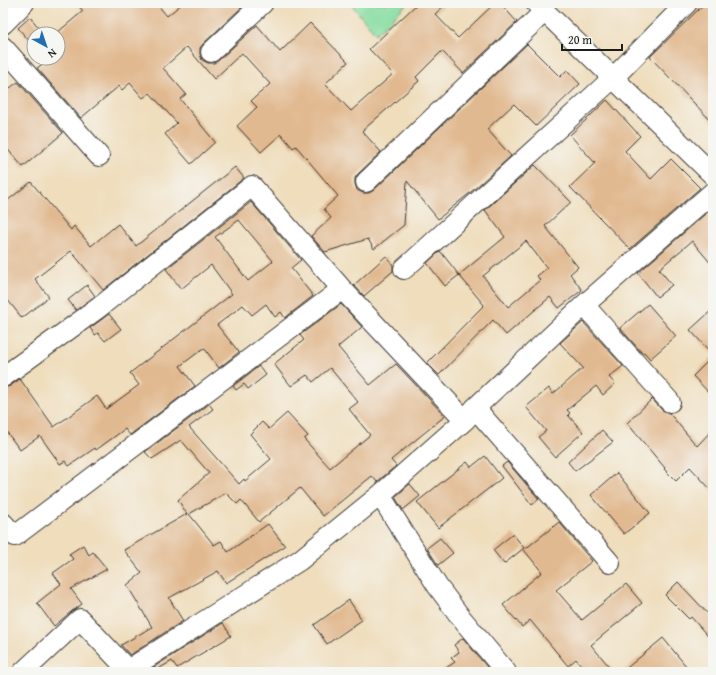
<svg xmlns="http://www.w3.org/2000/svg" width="716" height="675" font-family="'Gentium Book Plus',serif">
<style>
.green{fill:#86dda0;stroke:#517c5e}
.building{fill:#e1b990;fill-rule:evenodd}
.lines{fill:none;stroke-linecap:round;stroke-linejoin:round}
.street-casing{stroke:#3c3934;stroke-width:22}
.street{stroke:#fff;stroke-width:20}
</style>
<rect width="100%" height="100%" fill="#f6f6f2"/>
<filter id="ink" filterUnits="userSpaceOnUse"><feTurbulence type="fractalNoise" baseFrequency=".025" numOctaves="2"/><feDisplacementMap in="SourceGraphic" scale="8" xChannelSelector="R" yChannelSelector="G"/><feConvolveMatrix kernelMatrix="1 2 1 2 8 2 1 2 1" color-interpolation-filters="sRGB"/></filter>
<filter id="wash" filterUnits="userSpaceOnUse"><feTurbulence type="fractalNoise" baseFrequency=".012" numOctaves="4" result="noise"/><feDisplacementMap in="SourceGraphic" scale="16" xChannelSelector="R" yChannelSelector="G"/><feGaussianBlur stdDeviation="0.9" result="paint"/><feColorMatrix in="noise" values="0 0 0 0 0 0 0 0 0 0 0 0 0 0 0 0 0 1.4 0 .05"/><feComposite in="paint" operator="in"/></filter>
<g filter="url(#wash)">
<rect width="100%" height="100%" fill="#efddbc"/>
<!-- green -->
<path class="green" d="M350,3H408L376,34Z"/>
<g id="blocks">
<!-- building -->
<path class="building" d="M76,3H156L167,16L183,3H238L242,7L203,44L200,48V54L202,60L208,63H214L219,60L257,25L280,52L310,23L348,62L325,84L351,111L393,74L369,49L418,3H447L435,14L458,38L495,3H500L517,22L463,73L442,51L416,77L419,81L362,131L381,152L358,174L355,178V184L357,190L363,193H369L374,190L527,44L560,77L567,70L580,84L536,126L514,104L487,129L511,156L471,192L438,219L407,181L404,225L374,249L368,239L325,252L311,236L331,218L324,209L338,196L296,146L293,148L281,134L261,152L237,126L257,107L251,101L270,84L242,53L214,79L187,47L163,68L186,94L180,99L215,142L191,164L165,134L177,123L150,93L143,98L130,83L122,90L119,86L81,118L37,68L47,61L44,58H58V32L83,11Z
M705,3H713V123L650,57Z
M30,17L44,34H34V46L18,28Z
M18,82L63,133L23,167L3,144V93Z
M607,100L640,136L625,151L651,179L671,159L700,188L630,249L570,187L595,163L570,135Z
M535,165L571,202L545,226L578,267L570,274L582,290L559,308L550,297L506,335L493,320L439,375L427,363L484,305L459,275L505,237L485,210ZM526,241L547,268L537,276L540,280L508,307L483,276Z
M235,167L244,178L103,290L71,251L35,279L49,297L22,318L3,294V204L31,182L71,230L74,226L91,246L118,224L136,246Z
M251,202L301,260L291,268L313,296L285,318L281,312L275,317L266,304L252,315L243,305L217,325L239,352L219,368L204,348L180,366L195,386L130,435L125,429L96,450L95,448L69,466L65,461L60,464L40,436L20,450L3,427V388L10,386L20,379L54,427L97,396L106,409L139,385L130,373L232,294L211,265L181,289L166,269ZM239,220L273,261L248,281L215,237Z
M713,207V266L692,241L659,269L672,285L657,297L638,273Z
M440,251L459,275L445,286L427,263Z
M386,256L393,265V271L364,296L354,285Z
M87,285L95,296L76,310L68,300Z
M341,304L362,327L338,347L370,385L396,364L445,416L391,460L396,466L377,482L372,476L323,516L300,488L259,522L241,500L237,504L226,493L189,514L214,545L221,541L228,552L268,524L285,546L226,583L218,571L169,598L183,621L130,655L121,645L152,627L127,585L142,573L124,550L187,514L178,500L209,473L181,440L152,459L145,452L209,404L213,409L189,427L239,484L244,479L245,481L271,459L250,434L262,422L269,429L287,413L308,436L304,439L330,468L370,435L349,409L358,402L330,368L313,382L307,375L291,386L274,364L304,340L300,335Z
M648,304L676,336L650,359L644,352L642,353L620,328Z
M713,309V355L690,330Z
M109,314L121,329L105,341L98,333L95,335L90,328Z
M583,322L623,366L609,377L615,384L603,395L596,386L567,410L570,413L568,415L583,432L555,457L538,437L546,431L526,407L549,388L553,394L583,368L560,343Z
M713,356V397L693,376Z
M259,366L266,375L248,389L244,384L236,390L233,386Z
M652,399L662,410L669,413L697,446L713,429V492L690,467L676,481L664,469L665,468L627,423Z
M602,430L613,442L575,471L568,462Z
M485,456L502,478L438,528L417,502L467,462L471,467Z
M507,462L539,499L532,505L502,466Z
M617,473L650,513L624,534L591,495Z
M410,484L420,496L403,510L395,497Z
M559,522L592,561L556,590L582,620L626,584L642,603L591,645L614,672H587L576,659L568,666L530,620L522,627L503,605L542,572L524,550Z
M513,534L524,548L504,564L493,550Z
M440,538L453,553L438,565L427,548Z
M83,545L89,555L93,552L107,569L71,589L82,604L72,611L54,626L37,603L61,584L53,573L73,559L69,554Z
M678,582L713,619V642L691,617L689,619L665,595Z
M349,600L362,620L327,644L314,625Z
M223,623L231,636L177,668L172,661L153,672H146Z
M463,638L491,672H440L455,662L451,658L459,652L454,645Z
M663,638L691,672H622Z"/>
</g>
</g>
<g filter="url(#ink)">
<use href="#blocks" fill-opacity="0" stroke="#3c3934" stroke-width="1"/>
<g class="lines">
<defs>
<path id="street" d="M536,3L713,175
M3,24L24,3
M3,47L99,156
M211,52L263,3
M366,182L544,12
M404,269L613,78L687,3
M584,305L670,402
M3,377L97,309L252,186L342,289L465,420
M475,408L610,563
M380,495L438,587L462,619L506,672
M3,523L15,536L342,289
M23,672L80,619L128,670L300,560L380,495L465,420L475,408L584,305L713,192"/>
</defs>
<!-- street casing -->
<use href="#street" class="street-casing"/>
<!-- street -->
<use href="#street" class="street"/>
</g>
</g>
<!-- margin -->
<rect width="716" height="675" fill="none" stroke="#f6f6f2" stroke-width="16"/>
<!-- north arrow -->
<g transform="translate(46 46) rotate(140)"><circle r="19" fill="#f6f6f2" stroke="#9f9f9c"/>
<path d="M0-3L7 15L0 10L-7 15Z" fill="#1f6fb2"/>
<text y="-6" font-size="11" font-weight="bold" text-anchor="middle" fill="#1c1c1c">N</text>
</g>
<!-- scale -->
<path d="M562 44v6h60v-6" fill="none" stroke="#1c1c1c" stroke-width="2"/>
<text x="568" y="44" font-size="12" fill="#1c1c1c" stroke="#f6f6f2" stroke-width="3" paint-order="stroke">20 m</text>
</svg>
